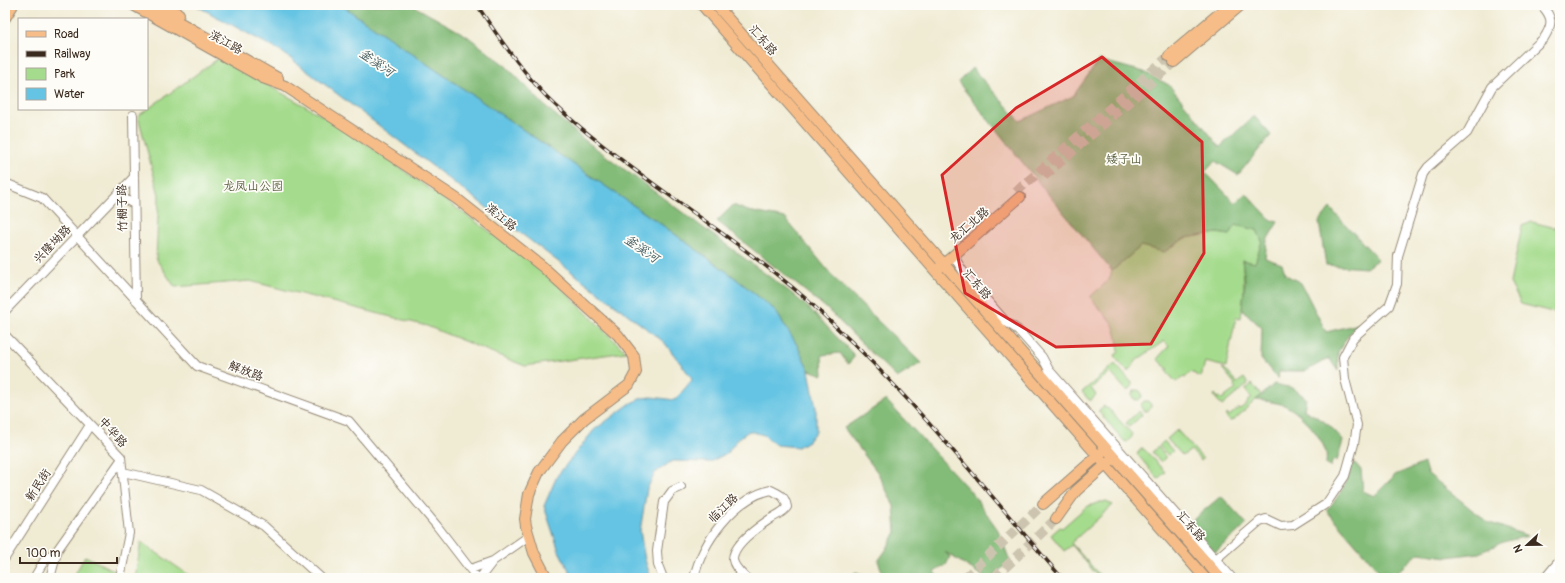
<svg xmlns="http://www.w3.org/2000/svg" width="1565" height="583" font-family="Pangolin,'LXGW WenKai TC',sans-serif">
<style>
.green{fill:#a4db8c;stroke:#708255}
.forest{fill:#83bb78;stroke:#5f724b}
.water{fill:#65c4e3;stroke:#507780}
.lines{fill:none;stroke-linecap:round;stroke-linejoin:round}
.major-tunnel{stroke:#ccc4af;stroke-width:10;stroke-dasharray:10 5;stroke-linecap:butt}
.minor-casing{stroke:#968a78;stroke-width:10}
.major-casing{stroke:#968a78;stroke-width:12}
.minor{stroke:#fff;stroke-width:8}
.major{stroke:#f7bd88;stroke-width:10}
.rail-casing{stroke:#3b2a1e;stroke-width:3.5}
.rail{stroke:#fdfcf7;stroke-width:2;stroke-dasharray:6;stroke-linecap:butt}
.marked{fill:#d62828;fill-opacity:0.2;stroke:#d62828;stroke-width:3;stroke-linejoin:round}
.labels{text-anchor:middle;stroke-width:3.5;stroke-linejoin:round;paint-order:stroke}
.street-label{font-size:12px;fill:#3b2a1e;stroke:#fdfcf7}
.park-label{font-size:12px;fill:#5a5f3f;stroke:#fdfcf7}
.water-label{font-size:13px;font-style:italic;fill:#4a6063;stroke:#fdfcf7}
</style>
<rect width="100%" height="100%" fill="#fdfcf7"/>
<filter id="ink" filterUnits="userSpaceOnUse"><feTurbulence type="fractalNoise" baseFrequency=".025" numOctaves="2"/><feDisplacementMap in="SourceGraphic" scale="8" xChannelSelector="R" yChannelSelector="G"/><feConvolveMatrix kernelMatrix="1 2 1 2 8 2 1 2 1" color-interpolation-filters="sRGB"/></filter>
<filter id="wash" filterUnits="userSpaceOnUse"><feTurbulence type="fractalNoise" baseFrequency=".012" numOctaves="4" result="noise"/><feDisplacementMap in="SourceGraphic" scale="16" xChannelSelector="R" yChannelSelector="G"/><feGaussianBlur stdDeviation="0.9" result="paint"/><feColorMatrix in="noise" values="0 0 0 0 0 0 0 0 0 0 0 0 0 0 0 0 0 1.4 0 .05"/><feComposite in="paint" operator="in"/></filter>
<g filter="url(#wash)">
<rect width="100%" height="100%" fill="#f0ebd3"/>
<!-- green -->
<path class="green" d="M219,58L341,126L541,268L626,352L525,366L427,326L250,281L175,287L156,259L159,195L138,116Z
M1532,222L1560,229V314L1521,304L1510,283L1522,226Z
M1235,225L1257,230L1262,241L1255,263L1242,260C1245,282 1244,296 1241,318L1236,317L1226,367L1205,362L1201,377L1191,372L1185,378L1182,377L1176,382L1166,371L1168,369L1157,359L1169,346L1164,341L1137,360L1128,372L1114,356L1119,352L1117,337L1113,324L1090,297L1109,280L1112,271L1141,246L1164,252L1185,238L1217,233L1230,235Z
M1115,364L1132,383V387L1129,390H1126L1110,372L1091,388L1096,395L1091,400H1089L1082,392Z
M1222,368L1225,369L1237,383L1244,378L1248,384L1222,406L1214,396L1215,394L1218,398L1220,397L1222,399L1236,389L1234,386L1235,384Z
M1252,384L1261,395L1234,420L1230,421L1225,416L1228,414L1229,416L1239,408L1240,409L1248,403L1247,402L1252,398L1245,390Z
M1132 395a5 5 0 1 1 10 0a5 5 0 1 1-10 0Z
M1141 406a5 5 0 1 1 10 0a5 5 0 1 1-10 0Z
M1104,406L1107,407L1132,434V437L1127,442L1124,441L1099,412V410Z
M1139,411L1142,415L1129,427L1126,423Z
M1177,430L1203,459L1201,461L1191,450L1183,456L1167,439Z
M1164,441L1173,451L1169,455L1167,454L1159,446Z
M1158,447L1165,456V458L1161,462L1152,452Z
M1141,449H1144L1165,472L1158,479L1137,454Z
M1100,502H1106L1113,505L1071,543L1102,578H1099L1072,545L1064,551L1051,535L1060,527L1062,528L1086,507Z
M141,542L193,578H135Z
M85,556L128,578H73Z"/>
<!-- forest -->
<path class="forest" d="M341,5H412L467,36L507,67L544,105L582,138L790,292L812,311L855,356L848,364L840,353L822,355L823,375L809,370L797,345L775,310L730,274L665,227Z
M1099,60L1144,72L1169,85L1220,147L1254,116L1271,135L1238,175L1215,161L1205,172L1235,203L1246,193L1271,220L1278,222L1267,240L1265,258L1282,264L1286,275L1301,283L1326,332L1363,323L1349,334L1338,352V371L1329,358L1306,371H1279L1278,379L1261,359L1262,328L1242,309L1245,282L1242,260L1255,263L1262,241L1257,230L1235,225L1230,235L1217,233L1185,238L1164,252L1141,246L1112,271L1043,188L958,82L972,68L1020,121L1073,96Z
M733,205L748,211L785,218L834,278L921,363L897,378L825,307L717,221Z
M1330,208L1378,259L1366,268L1326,265L1319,222Z
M1274,384L1293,388L1306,398L1304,410C1321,419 1331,424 1343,441L1337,461L1333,460L1330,467L1326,465C1326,462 1327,457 1326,453C1322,436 1300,412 1284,405C1275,402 1265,401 1256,400Z
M886,400L972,493L998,530L1010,561L991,578H986L945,552L950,557L946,565L934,572L939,578H882L884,576L878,561L886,550L896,532L894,506L878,473L844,428Z
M1354,462L1361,470L1363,491L1374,496L1395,475L1424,463L1427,473L1487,522L1528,536L1503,542L1479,553L1447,557L1419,553L1390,578H1385L1326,510C1340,498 1348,479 1354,462Z
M1221,496L1247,524L1214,553L1188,524Z
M856,572L871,578H848Z"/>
<!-- water -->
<path class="water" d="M195,5H341L665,227L730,274L775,310L797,345L809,370L816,408V431L808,441L798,447L776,445L764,435L749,431L739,438L727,453L710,462L672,461L655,473L647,489L640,531L645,560L651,578H573L559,551L544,506L557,476L594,430L631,403L642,398L651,397L675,400L692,380L691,377L664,342L282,52Z"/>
</g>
<g filter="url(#ink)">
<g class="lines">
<!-- major-tunnel -->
<path class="major-tunnel" d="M1044,176L1174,62
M1016,192L1169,56
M965,578L1043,504
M994,578L1056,519"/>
<defs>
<path id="minor" d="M133,115L136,300
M5,183L42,198L197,366L349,421L437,526L477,578
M117,195L134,204
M957,252L956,260L966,276L1006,322L1018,330L1042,357L1049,370L1232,578
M5,311L134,177
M5,335L121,457L129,533L120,578
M123,472L201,490L264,526L321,578
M5,558L90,425
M1216,559L1260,521L1266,519L1281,526L1293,525L1326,504L1345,476L1354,444L1357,425L1345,379L1343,357L1353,338L1389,306L1397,284L1398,256L1423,174L1428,167L1467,133L1492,87L1544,38C1553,24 1553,17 1541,5
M493,561L529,536
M471,569L493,561L480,578
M34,578L44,561L58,549L121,460
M50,578L58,549
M663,578L658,565L657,551L664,502L672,491L681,487
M694,578C702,542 734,498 771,490C781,495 785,496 787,507C783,513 776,515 770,519C758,527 732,545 733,560C734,567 741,573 746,578
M1545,578L1560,560
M1552,578L1560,569"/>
<path id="major" d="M133,5L263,78L285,86L457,199L543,267L618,335L634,356L636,372L629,385L584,419L562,441L539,472L529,494L525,519L526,526L534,553L547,578
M149,5L278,78
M164,5L179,14
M702,5L1205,578
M716,5L1220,578
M5,18L13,5
M1169,56L1229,5
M1174,62L1241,5
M938,269L1020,197
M1043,504L1101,453
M1056,519L1076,491L1110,461"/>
</defs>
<!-- minor casing -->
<use href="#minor" class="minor-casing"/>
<!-- major casing -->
<use href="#major" class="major-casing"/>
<!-- minor -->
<use href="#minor" class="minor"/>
<!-- major -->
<use href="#major" class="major"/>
<defs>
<path id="rail" d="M477,5C498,37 520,69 547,97C576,126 609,151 643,176C697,216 754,254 805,298C822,313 839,330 856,346C930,419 994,500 1062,578"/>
</defs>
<!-- rail casing -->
<use href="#rail" class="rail-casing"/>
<!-- rail -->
<use href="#rail" class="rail"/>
</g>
</g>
<!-- marked area -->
<path class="marked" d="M1102,57L1202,142L1204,253L1151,344L1056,347L965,293L942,175L1016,108Z"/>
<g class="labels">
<!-- street labels -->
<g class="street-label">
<text transform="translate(763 40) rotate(49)" y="4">汇东路</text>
<text transform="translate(226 42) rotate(29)" y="4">滨江路</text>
<text transform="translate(122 208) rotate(-91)" y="4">竹棚子路</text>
<text transform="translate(501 217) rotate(39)" y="4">滨江路</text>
<text transform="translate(969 225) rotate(-41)" y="4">龙汇北路</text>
<text transform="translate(52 244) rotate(-46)" y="4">兴隆坳路</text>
<text transform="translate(977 284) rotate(49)" y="4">汇东路</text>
<text transform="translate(246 371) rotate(20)" y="4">解放路</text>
<text transform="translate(113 432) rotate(48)" y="4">中华路</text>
<text transform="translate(38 485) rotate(-57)" y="4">新民街</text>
<text transform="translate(723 508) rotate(-44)" y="4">临江路</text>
<text transform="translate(1191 526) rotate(48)" y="4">汇东路</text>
</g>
<!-- park labels -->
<g class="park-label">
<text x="1124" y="163">矮子山</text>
<text x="253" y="190">龙凤山公园</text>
</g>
<!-- water labels -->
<g class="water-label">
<text transform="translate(377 62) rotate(35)" y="5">釜溪河</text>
<text transform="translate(642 248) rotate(35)" y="5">釜溪河</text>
</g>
</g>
<!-- margin -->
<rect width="1565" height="583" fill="none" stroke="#fdfcf7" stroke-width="20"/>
<!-- legend -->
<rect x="18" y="18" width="130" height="92" fill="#fdfcf7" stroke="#afa8a0"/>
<rect x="26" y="31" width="20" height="6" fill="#f7bd88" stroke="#afa8a0"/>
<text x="54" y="38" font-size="12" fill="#3b2a1e">Road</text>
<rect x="26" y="51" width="20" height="6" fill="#3b2a1e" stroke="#afa8a0"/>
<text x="54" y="58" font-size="12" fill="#3b2a1e">Railway</text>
<rect x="26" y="68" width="20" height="12" fill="#a4db8c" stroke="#afa8a0"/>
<text x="54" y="78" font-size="12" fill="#3b2a1e">Park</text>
<rect x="26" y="88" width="20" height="12" fill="#65c4e3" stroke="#afa8a0"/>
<text x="54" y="98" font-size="12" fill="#3b2a1e">Water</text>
<!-- north arrow -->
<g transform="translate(1527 545) rotate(248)" stroke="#fdfcf7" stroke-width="3" paint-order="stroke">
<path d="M0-3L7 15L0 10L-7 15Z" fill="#3b2a1e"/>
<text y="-6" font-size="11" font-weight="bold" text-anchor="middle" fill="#3b2a1e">N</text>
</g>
<!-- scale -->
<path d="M20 557v6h97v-6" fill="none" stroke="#3b2a1e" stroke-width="2"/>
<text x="26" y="557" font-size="12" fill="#3b2a1e" stroke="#fdfcf7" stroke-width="3" paint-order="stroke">100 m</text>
</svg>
